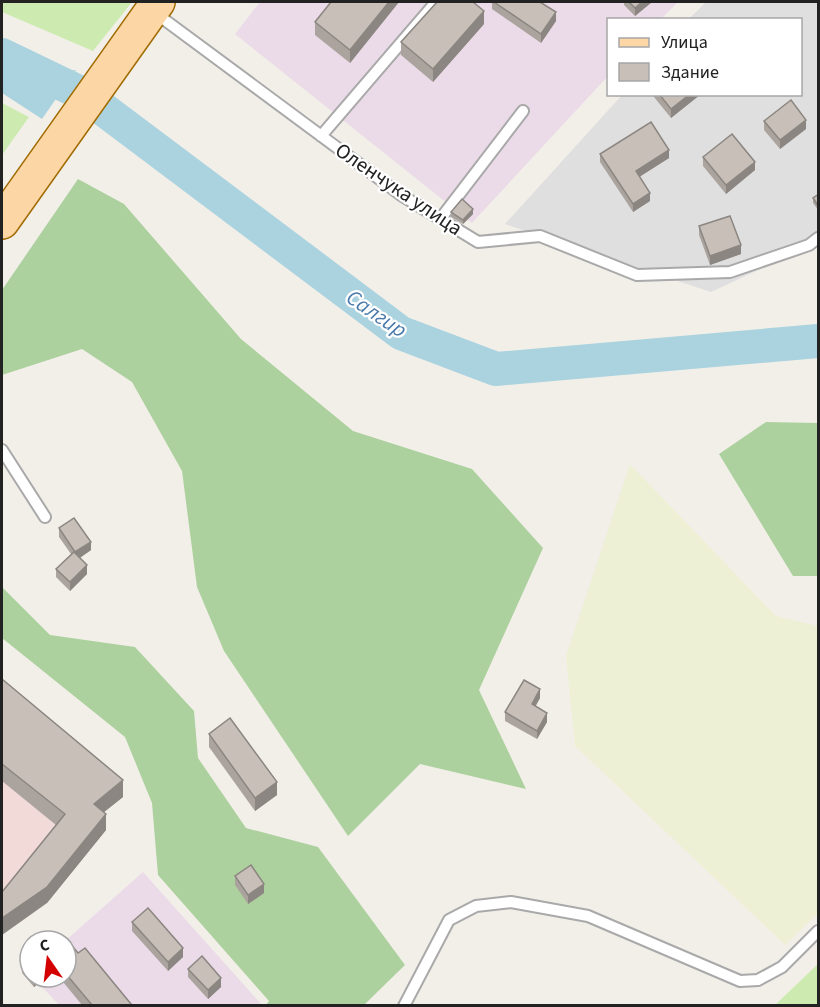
<svg xmlns="http://www.w3.org/2000/svg" width="820" height="1007" font-family="'Source Sans 3',sans-serif">
<style>
.residential{fill:#e0dfdf}
.commercial{fill:#f2dad9}
.industrial{fill:#ebdbe8}
.farmland{fill:#eef0d5}
.grass{fill:#cdebb0}
.forest{fill:#add19e}
.water{fill:#aad3df}
.lines{fill:none;stroke-linecap:round;stroke-linejoin:round}
.river{stroke:#aad3df;stroke-width:34}
.service-casing{stroke:#a9a9a9;stroke-width:14}
.primary-casing{stroke:#a06b00;stroke-width:36}
.service{stroke:#fff;stroke-width:10}
.primary{stroke:#fcd6a4;stroke-width:33}
.wall{fill:#aba49e}
.shaded-wall{fill:#8b8681}
.building{fill:#c7bfb8;stroke:#8b8681;stroke-width:1.5}
.labels{text-anchor:middle;stroke-width:4.5;stroke-linejoin:round;paint-order:stroke}
.street-label{font-size:21px;fill:#222;stroke:#fff}
.water-label{font-size:22px;font-style:italic;fill:#4a7aab;stroke:#fff}
</style>
<rect width="100%" height="100%" fill="#f2efe9"/>
<!-- residential -->
<path class="residential" d="M706,2H818V242L711,292L505,224L622,95L800,94V20L689,19Z"/>
<!-- commercial -->
<path class="commercial" d="M2,742L106,830L47,903L2,935Z"/>
<!-- industrial -->
<path class="industrial" d="M260,2H678L661,19L608,20V76L472,223L235,34Z
M143,872L262,1005H59L33,977H66L65,941Z"/>
<!-- farmland -->
<path class="farmland" d="M630,464L776,616L818,626V913L785,945L575,746L566,656Z"/>
<!-- grass -->
<path class="grass" d="M2,2H132L93,51L2,12Z
M2,103L29,117L2,155Z
M818,964V1005H775Z"/>
<!-- forest -->
<path class="forest" d="M78,179L124,204L241,339L353,431L472,469L543,548L479,690L526,789L420,764L348,836L224,651L197,587L182,471L132,382L82,349L2,375V290Z
M766,422L818,423V576H793L719,454Z
M2,587L50,635L135,647L194,711L198,758L246,828L318,847L405,965L364,1005H266L269,1001L158,875L152,803L125,737L2,638Z"/>
<!-- water -->
<path class="water" d="M2,63L39,75L76,70L42,119L2,93Z"/>
<g class="lines">
<!-- river -->
<path class="river" d="M2,55L83,94L401,333L496,369L818,341"/>
<defs>
<path id="service" d="M154,12L401,195L478,242L540,236L637,275L730,272L809,245L818,238
M321,136L436,2
M441,218L523,111
M2,450L45,517
M404,1006L449,920L476,906L511,902L588,916L740,981L758,980L782,967L818,931"/>
<path id="primary" d="M2,222L158,2"/>
</defs>
<!-- service casing -->
<use href="#service" class="service-casing"/>
<!-- primary casing -->
<use href="#primary" class="primary-casing"/>
<!-- service -->
<use href="#service" class="service"/>
<!-- primary -->
<use href="#primary" class="primary"/>
</g>
<!-- wall -->
<path class="wall" d="M399,2L350,63L315,35V22Z
M492,2H540L556,21L541,43L492,9Z
M624,2H652L635,16L624,5Z
M484,24L433,82L401,55V42Z
M654,94H701L671,118L654,97Z
M764,121L806,129L780,149L764,130Z
M600,154L669,158L639,177L650,201L633,212L600,162Z
M703,157L755,170L726,194L703,166Z
M819,194V211L813,203V198Z
M451,212L473,214L463,224L451,217Z
M699,226L741,254L710,265L699,235Z
M59,528L91,550L80,558L87,574L70,591L56,577V569L71,554L59,537Z
M2,679L123,797L104,812L106,830L47,903L56,825L2,781Z
M540,698L535,706L547,722L537,739L505,721V712Z
M209,734L277,795L255,811L209,747Z
M235,876L264,893L248,904L235,885Z
M132,922L183,957L168,971L132,931Z
M66,941L131,1005H82L59,977H66Z
M30,956V977H46L34,987L22,973V962Z
M188,969L221,987L208,999L188,977Z"/>
<!-- shaded-wall -->
<path class="shaded-wall" d="M389,2H399L350,63V50Z
M642,2H652L635,16V8Z
M484,11V24L433,82V69Z
M556,12V21L541,43V34Z
M690,94H701L671,118V109Z
M806,120V129L780,149V140Z
M669,150V158L636,179V171Z
M755,162V170L726,194V185Z
M650,193V201L633,212V204Z
M473,209V214L463,224V220Z
M741,245V254L710,265V256Z
M91,542V550L75,561V552Z
M87,565V574L70,591V582Z
M540,689V698L532,713V704Z
M547,713V722L537,739V731Z
M123,780V797L94,820V804Z
M277,782V795L255,811V798Z
M106,814V830L47,903L2,935V918Z
M264,884V893L248,904V895Z
M183,948V957L168,971V962Z
M34,977H46L34,987Z
M221,978V987L208,999V990Z"/>
<!-- building -->
<path class="building" d="M331,2H389L350,50L315,22Z
M437,2H473L484,11L433,69L401,42Z
M494,2H540L556,12L541,34Z
M629,2H642L635,8Z
M659,94H690L671,109Z
M791,100L806,120L780,140L764,121Z
M651,122L669,150L636,171L650,193L633,204L600,154Z
M732,134L755,162L726,185L703,157Z
M819,194V207L813,198Z
M462,199L473,209L463,220L451,212Z
M730,216L741,245L710,256L699,226Z
M74,518L91,542L75,552L59,528Z
M74,552L87,565L70,582L56,569Z
M2,679L123,780L94,804L106,814L47,887L2,918V892L65,814L2,764Z
M524,680L540,689L532,704L547,713L537,731L505,712Z
M230,718L277,782L255,798L209,734Z
M251,865L264,884L248,895L235,876Z
M148,908L183,948L168,962L132,922Z
M65,937L78,953L85,948L131,1004L130,1005H92L66,974V941H60Z
M30,956V971L22,962Z
M202,956L221,978L208,990L188,969Z"/>
<g class="labels">
<!-- street labels -->
<g class="street-label">
<text transform="translate(399 189) rotate(34)" y="7">Оленчука улица</text>
</g>
<!-- water labels -->
<g class="water-label">
<text transform="translate(377 313) rotate(34)" y="8">Салгир</text>
</g>
</g>
<!-- border -->
<rect width="820" height="1007" fill="none" stroke="#222222" stroke-width="6"/>
<!-- legend -->
<rect x="607" y="18" width="195" height="78" fill="#ffffff" stroke="#a7a7a7" stroke-width="1.5"/>
<rect x="619" y="38" width="30" height="9" fill="#fcd6a4" stroke="#a7a7a7" stroke-width="1.5"/>
<text x="661" y="48" font-size="18" fill="#222222">Улица</text>
<rect x="619" y="63" width="30" height="18" fill="#c7bfb8" stroke="#a7a7a7" stroke-width="1.5"/>
<text x="661" y="78" font-size="18" fill="#222222">Здание</text>
<!-- north arrow -->
<g transform="translate(48 959) rotate(346)"><circle r="28" fill="#ffffff" stroke="#a7a7a7" stroke-width="1.5"/>
<path d="M0-4.5L10 22L0 15L-10 22Z" fill="#d40000"/>
<text y="-9" font-size="16" font-weight="bold" text-anchor="middle" fill="#222222">С</text>
</g>
</svg>
